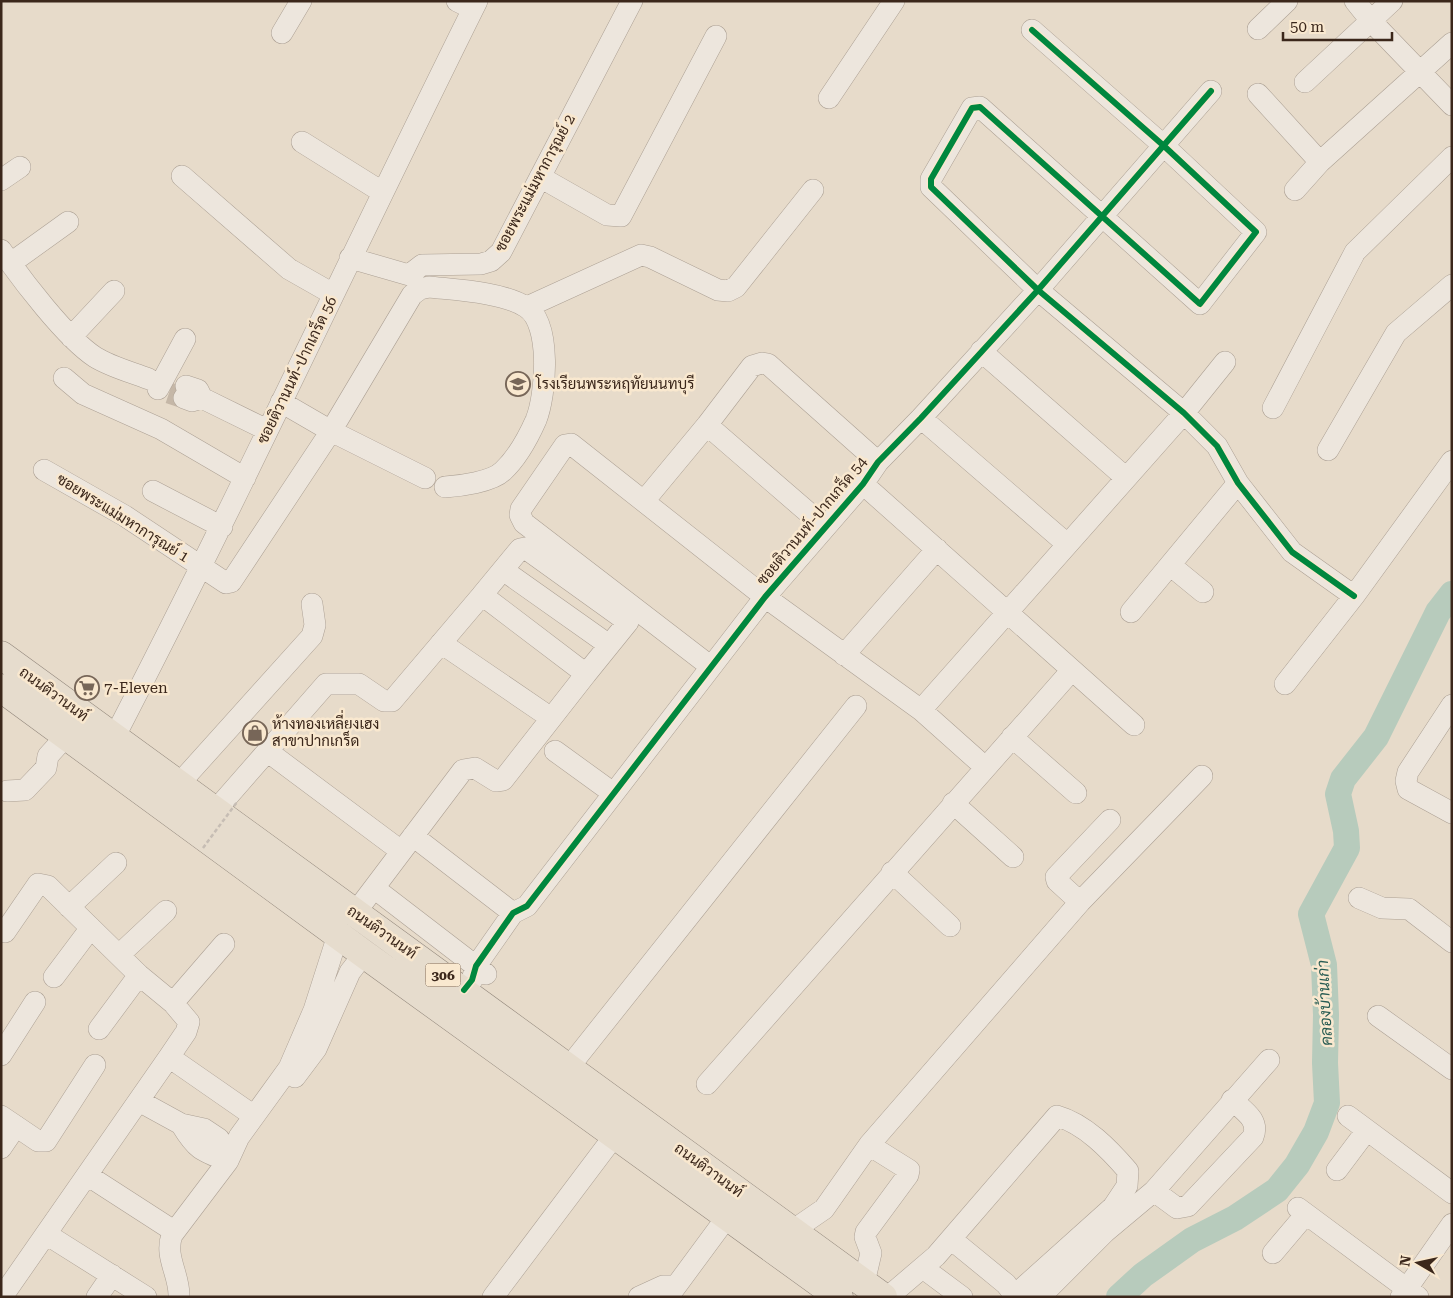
<svg xmlns="http://www.w3.org/2000/svg" width="1453" height="1298" font-family="'Roboto Serif',Sarabun,serif">
<style>
.lines{fill:none;stroke-linecap:round;stroke-linejoin:round}
.river{stroke:#b7cbbc;stroke-width:26}
.minor-tunnel{stroke:#c5b7a7;stroke-width:21;stroke-dasharray:21 11;stroke-linecap:butt}
.minor-casing{stroke:#aca094;stroke-width:22}
.major-casing{stroke:#91867b;stroke-width:29}
.minor{stroke:#ede6dd;stroke-width:21}
.major{stroke:#e6dccd;stroke-width:28}
.path-bridge{stroke:#c6bdb4;stroke-width:2.5;stroke-dasharray:4 2.5;stroke-linecap:butt}
.cycleway-casing{stroke:#f9e8cf;stroke-width:9}
.cycleway{stroke:#00873e;stroke-width:6}
.labels{text-anchor:middle;stroke-width:5;stroke-linejoin:round;paint-order:stroke}
.shield{fill:#f9e8cf;stroke:#746151;stroke-width:1}
.shield-label{font-size:14px;font-weight:bold;fill:#3b271b}
.street-label{font-size:15px;fill:#3b271b;stroke:#f9e8cf}
.poi-label{font-size:15px;fill:#3b271b;stroke:#f9e8cf;text-anchor:start}
.water-label{font-size:16px;font-style:italic;fill:#285c53;stroke:#f9e8cf}
</style>
<rect width="100%" height="100%" fill="#e7dbca"/>
<g class="lines">
<!-- river -->
<path class="river" d="M1119,1297L1143,1275L1192,1240L1235,1218L1277,1190L1297,1165L1316,1132L1327,1103L1325,1063L1326,1015L1324,965L1311,914L1347,848L1346,831L1338,794L1343,779L1376,737L1438,612L1452,594"/>
<!-- minor-tunnel -->
<path class="minor-tunnel" d="M169,393L184,398"/>
<defs>
<path id="minor" d="M457,1L473,9
M1355,1L1371,21L1452,105
M1258,29L1287,1
M1032,30L1164,146L1256,232L1200,304L980,107L972,108L931,179V187L1038,290L1184,413L1217,446L1238,483L1292,552L1354,596
M282,33L301,1
M1305,82L1392,1
M1258,94L1320,162
M829,98L894,1
M302,142L382,192
M182,176L289,269L333,294
M540,177L607,215L621,216L716,36
M1,180L20,167
M1295,190L1320,162L1452,43
M1,250C22,280 66,338 95,357C111,367 131,372 149,379
M350,258L409,275L422,265L481,264L491,261L501,252L632,1
M11,263L68,222
M527,307L641,255L650,257L718,290L728,291L736,287L813,190
M71,337L114,291
M981,351L1125,477
M64,378L83,394L161,429L245,478
M158,389L185,339
M184,398L192,401L202,398L198,390L186,386
M202,398L267,430
M281,402L331,431L425,478
M1273,408L1355,252L1452,157
M921,418L1067,544
M707,425L825,527
M1328,450L1396,333L1452,285
M44,470L125,516L226,583L231,582L331,431L412,295L420,289L429,287C457,290 502,292 526,307C552,323 546,395 536,420C528,438 518,457 503,471C492,482 460,486 445,487
M863,484L1134,725
M153,491L222,527
M644,501L707,425L752,366L762,363L768,364L878,462
M1170,565L1203,592
M503,570L609,645
M482,595L520,549L525,548L628,622L586,674
M1131,612L1238,483
M441,643L551,718
M844,655L937,549
M710,666L524,523L520,515L521,509L565,445L571,444L765,597L921,710L985,767
M1285,684L1354,596L1452,461
M1452,705L1408,772L1406,781L1408,789L1452,813
M921,710L1184,413L1225,362
M1012,737L1076,793
M114,738C240,495 355,246 477,1
M267,751L401,851
M555,751L613,793
M178,785L312,636L315,625L312,604
M7,791L25,790L46,768L48,756L66,736
M953,803L1013,857
M215,811L326,684H359L384,701H392L482,595L586,674L503,780L496,781L475,768L463,770L355,913
M413,836L513,913
M892,872L950,926
M374,888L486,974
M1359,898L1382,908L1409,909L1452,942
M1080,902L1057,881L1056,877L1110,820
M69,907L116,863
M119,955L166,911
M54,977L90,929
M464,990L472,980L476,966L513,913L527,906L765,597L863,484L878,462L921,418L1038,290L1211,91
M173,1003L224,944
M1378,1016L1452,1069
M99,1029L139,975
M1,1055L35,1002
M169,1057L254,1116
M569,1067L856,706
M295,1077L316,1049L350,972L364,954
M707,1084L1072,670
M139,1101L181,1124L204,1129L219,1139L228,1161
M1,1116L38,1141H46L95,1065
M1348,1116L1452,1193
M181,1124C196,1149 201,1151 228,1161
M869,1145L1080,902L1202,776
M1,1148L16,1126
M1337,1170L1367,1130
M87,1175L166,1226
M1154,1191L1177,1208L1188,1206L1253,1137C1260,1120 1244,1111 1232,1100
M1298,1208L1418,1297
M792,1231L824,1209L869,1145L909,1170L908,1175L866,1232L865,1237L871,1253L864,1283
M46,1234L146,1297
M951,1239L1006,1284L1016,1297
M1273,1253L1306,1214
M923,1268L962,1297
M2,1297L169,1057L186,1032L189,1022L173,1003L139,975L48,886L38,884L5,932
M97,1297L112,1275
M179,1297C180,1275 164,1257 172,1235L228,1161L239,1137L289,1068L314,1010L338,935
M493,1297L615,1135
M639,1297L663,1286H675
M668,1297L727,1217
M888,1297L936,1256L1057,1116C1085,1124 1109,1149 1128,1171L1127,1186L1113,1207L1015,1295
M1040,1297L1105,1232L1154,1191L1269,1060
M1401,1297L1452,1224"/>
<path id="major" d="M1,655L883,1297
M1,688L364,954L839,1297"/>
</defs>
<!-- minor casing -->
<use href="#minor" class="minor-casing"/>
<!-- major casing -->
<use href="#major" class="major-casing"/>
<!-- minor -->
<use href="#minor" class="minor"/>
<!-- major -->
<use href="#major" class="major"/>
<!-- path-bridge -->
<path class="path-bridge" d="M203,848L237,802"/>
<defs>
<path id="cycleway" d="M1032,30L1164,146L1256,232L1200,304L980,107L972,108L931,179V187L1038,290L1184,413L1217,446L1238,483L1292,552L1354,596
M464,990L472,980L476,966L513,913L527,906L765,597L863,484L878,462L921,418L1038,290L1211,91"/>
</defs>
<!-- cycleway casing -->
<use href="#cycleway" class="cycleway-casing"/>
<!-- cycleway -->
<use href="#cycleway" class="cycleway"/>
</g>
<!-- icons -->
<defs>
<symbol id="school-ring" viewBox="-11 -11 22 22"><circle r="9.5" fill="#f9e8cf" stroke="#776658" stroke-width="1.5"/><path d="M0-5L7-2L0 1L-7-2ZM-4 1L0 2.5L4 1V4Q0 6-4 4Z" fill="#776658"/></symbol>
<symbol id="supermarket-ring" viewBox="-11 -11 22 22"><circle r="9.5" fill="#f9e8cf" stroke="#776658" stroke-width="1.5"/><path d="M-6-5.5h2.5l.6 2H6L4.5 2H-2.5L-4.4-4H-6ZM-1.5 3.2a1.3 1.3 0 1 0 .1 0ZM3 3.2a1.3 1.3 0 1 0 .1 0Z" fill="#776658"/></symbol>
<symbol id="shop-ring" viewBox="-11 -11 22 22"><circle r="9.5" fill="#f9e8cf" stroke="#776658" stroke-width="1.5"/><path d="M-5-2.5h2.3a2.7 3.5 0 0 1 5.4 0H5L5.5 6h-11ZM-1.5-2.5h3a1.5 2.3 0 0 0-3 0Z" fill="#776658"/></symbol>
</defs>
<g fill-rule="evenodd">
<use href="#school-ring" x="504" y="370" width="28" height="28"/>
<use href="#supermarket-ring" x="73" y="674" width="28" height="28"/>
<use href="#shop-ring" x="241" y="719" width="28" height="28"/>
</g>
<g class="labels">
<!-- shield labels -->
<rect class="shield" x="425.5" y="963.5" width="35" height="23" rx="4"/>
<g class="shield-label">
<text x="443" y="980">306</text>
</g>
<!-- street labels -->
<g class="street-label">
<text transform="translate(535 183) rotate(-62)" y="5">ซอยพระแม่มหาการุณย์ 2</text>
<text transform="translate(297 370) rotate(-64)" y="5">ซอยติวานนท์-ปากเกร็ด 56</text>
<text transform="translate(123 518) rotate(32)" y="5">ซอยพระแม่มหาการุณย์ 1</text>
<text transform="translate(812 521) rotate(-50)" y="5">ซอยติวานนท์-ปากเกร็ด 54</text>
<text transform="translate(54 694) rotate(36)" y="5">ถนนติวานนท์</text>
<text transform="translate(382 932) rotate(35)" y="5">ถนนติวานนท์</text>
<text transform="translate(709 1170) rotate(36)" y="5">ถนนติวานนท์</text>
</g>
<!-- poi labels -->
<g class="poi-label">
<text x="536" y="389">โรงเรียนพระหฤทัยนนทบุรี</text>
<text x="104" y="693">7-Eleven</text>
<text x="272" y="729">ห้างทองเหลี่ยงเฮง<tspan x="272" dy="17">สาขาปากเกร็ด</tspan></text>
</g>
<!-- water labels -->
<g class="water-label">
<text transform="translate(1324 1003) rotate(-93)" y="6">คลองบ้านเก่า</text>
</g>
</g>
<!-- border -->
<rect width="1453" height="1298" fill="none" stroke="#3b271b" stroke-width="5"/>
<!-- north arrow -->
<g transform="translate(1418 1263) rotate(279)" stroke="#f9e8cf" stroke-width="4" paint-order="stroke">
<path d="M0-4L9 19L0 12L-9 19Z" fill="#3b271b"/>
<text y="-8" font-size="14" font-weight="bold" text-anchor="middle" fill="#3b271b">N</text>
</g>
<!-- scale -->
<path d="M1283 32v8h109v-8" fill="none" stroke="#3b271b" stroke-width="2.5"/>
<text x="1290" y="32" font-size="15" fill="#3b271b" stroke="#f9e8cf" stroke-width="4" paint-order="stroke">50 m</text>
</svg>
